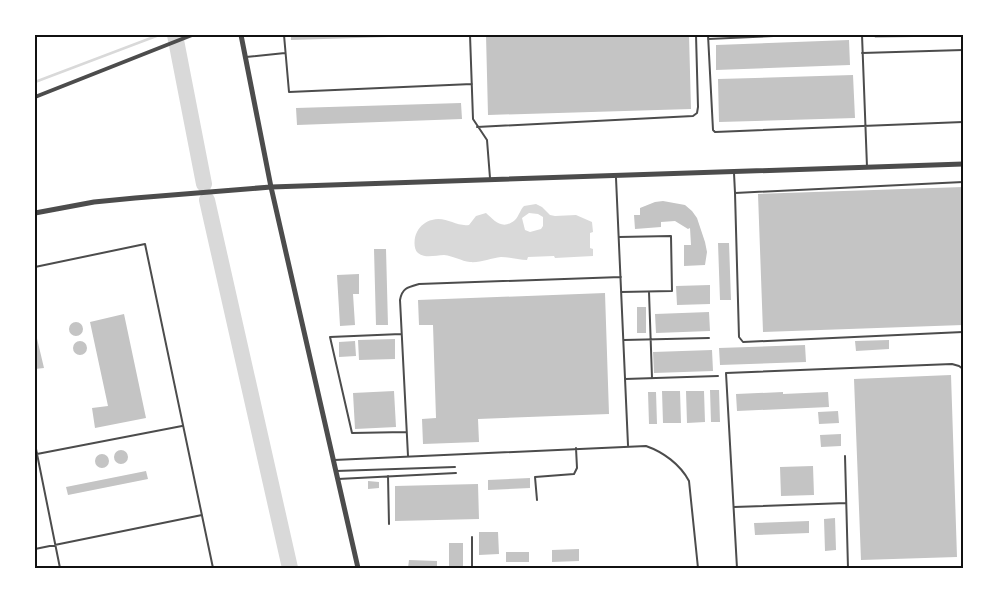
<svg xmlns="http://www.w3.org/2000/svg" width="998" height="603" font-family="Poppins,sans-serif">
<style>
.water{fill:#d9d9d9;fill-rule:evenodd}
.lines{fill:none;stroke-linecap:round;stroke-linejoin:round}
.stream{stroke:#d9d9d9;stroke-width:2.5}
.river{stroke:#d9d9d9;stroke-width:16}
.building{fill:#c4c4c4}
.service{stroke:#4c4c4c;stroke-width:2}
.minor{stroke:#4c4c4c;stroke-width:4}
.tertiary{stroke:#4c4c4c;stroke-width:5}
.neatline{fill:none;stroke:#111;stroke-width:2}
</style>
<rect width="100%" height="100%" fill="#fff"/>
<!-- water -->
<path class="water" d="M536,204L542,207L550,215L555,216L576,215L592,222L593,232L590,233V248L593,249V256L555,258L554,256L528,257L527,260C519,260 509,257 501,257C491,258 480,263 470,262C461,261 454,256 444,255C436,255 425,259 418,253C413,249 414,237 417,232C420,226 426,221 432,220C446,216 456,227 469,225L476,216L486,213C494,220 502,231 515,220C519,216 520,210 524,206ZM529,213L538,214L543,217V226L541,229L530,232L525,230L522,218Z"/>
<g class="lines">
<!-- stream -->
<path class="stream" d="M35,82L159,35"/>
<!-- river -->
<path class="river" d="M175,35L204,184
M207,200L290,568"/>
</g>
<!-- building -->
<path class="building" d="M291,35H389V37L291,40Z
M486,35H689L691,109L488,115Z
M874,35H914V37L875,38Z
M849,40L850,65L716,70V45Z
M853,75L855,118L719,122L718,79Z
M461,103L462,119L297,125L296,108Z
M963,187V325L763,332L758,194Z
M663,201L685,205L692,211L697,218L705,242L707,252L705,265L684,266V245H691L690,228L688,229L675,221L661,222V227L635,229L634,215H640V208L655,202Z
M718,243H729L731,300H720Z
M374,249H386L388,325H376Z
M359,274V294H353L355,325L340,326L337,275Z
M710,285V304L677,305L676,286Z
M605,293L609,414L478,419L479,442L423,444L422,419L436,418L433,325H419L418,300Z
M637,307H646V333H637Z
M709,312L710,331L656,333L655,314Z
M124,314L146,418L95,428L92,408L108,406L90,322Z
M69 329a7 7 0 1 1 14 0a7 7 0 1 1-14 0Z
M35,330L44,368L35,369Z
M395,339V359L359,360L358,340Z
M889,340V349L856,351L855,341Z
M355,341L356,356L339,357V342Z
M73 348a7 7 0 1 1 14 0a7 7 0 1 1-14 0Z
M805,345L806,362L720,365L719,348Z
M712,350L713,371L654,373L653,352Z
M951,375L957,557L861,560L854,379Z
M710,390H719L720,422H711Z
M394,391L396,427L355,429L353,393Z
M662,391H680L681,423H663Z
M686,391H704L705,422L687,423Z
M648,392H656L657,424H649Z
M783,392V394L828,392L829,407L737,411L736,394Z
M838,411L839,423L819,424L818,412Z
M841,434V446L821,447L820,435Z
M114 457a7 7 0 1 1 14 0a7 7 0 1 1-14 0Z
M95 461a7 7 0 1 1 14 0a7 7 0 1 1-14 0Z
M813,466L814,495L781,496L780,467Z
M146,471L148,479L68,495L66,487Z
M530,478V488L488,490V480Z
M368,481L379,482V488L368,489Z
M478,484L479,519L395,521V486Z
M835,518L836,550L825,551L824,519Z
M809,521V533L755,535L754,523Z
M479,532H498L499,554L479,555Z
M449,543H463V568H449Z
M579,549V561L552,562V550Z
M506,552H529V562H506Z
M409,560L437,561V568H408Z"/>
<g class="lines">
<!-- service -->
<path class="service" d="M284,35L289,92L472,84
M470,35L473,119L487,140L490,178
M708,35L713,130L715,132L963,122
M862,35L867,167
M708,39L797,35
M862,53L963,50
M246,57L285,53
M477,127L693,116L697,113L698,107L696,35
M734,173L735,193
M616,178L628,445
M963,182L735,193L739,337L743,342L963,332
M619,237L671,236L672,291L621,292
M35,267L145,244L213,568
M649,292L652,378
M401,334L330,337L352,433L406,432
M624,340L709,338
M625,379L718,376
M35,444L60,568
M37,454L182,426
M408,456L400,300C402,288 408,287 419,284L621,277
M845,456L848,568
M334,460L646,446C663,452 680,464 689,481L698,568
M336,471L455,467
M388,476L389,524
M338,479L456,473
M537,500L535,477L574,474L577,468L576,448
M734,507L846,503
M472,537V568
M35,549L202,515
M737,568L726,373L952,364L959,366L963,369"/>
<!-- minor -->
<path class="minor" d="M35,97L192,35"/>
<!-- tertiary -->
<path class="tertiary" d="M241,35L271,187L358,568
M35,213L94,202L135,198L271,187L963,164"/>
</g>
<!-- border -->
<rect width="998" height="603" fill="none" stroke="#ffffff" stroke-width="72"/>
<rect x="36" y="36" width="926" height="531" class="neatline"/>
</svg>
